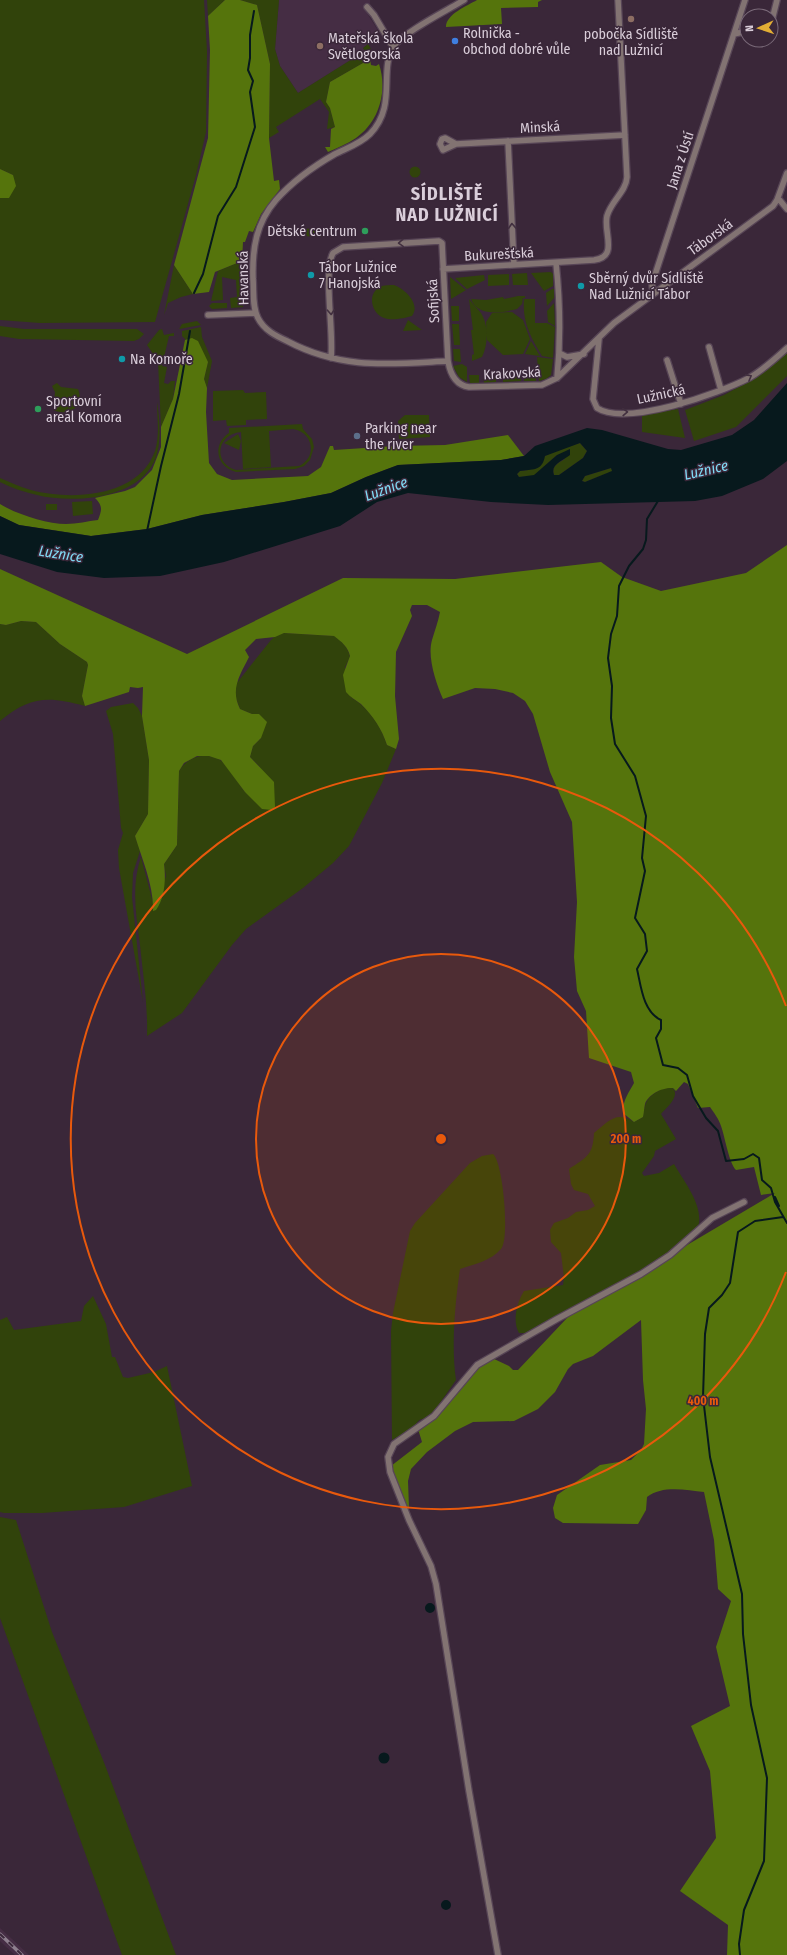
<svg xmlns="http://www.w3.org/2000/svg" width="787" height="1955" font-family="'Fira Sans Condensed',sans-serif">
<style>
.built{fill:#452d44}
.green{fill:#31430b;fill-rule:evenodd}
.forest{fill:#55740c}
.water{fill:#07191d;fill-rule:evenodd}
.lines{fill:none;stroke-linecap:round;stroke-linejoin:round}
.stream{stroke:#07191d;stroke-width:2}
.minor-casing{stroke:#574556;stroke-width:8}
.minor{stroke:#827372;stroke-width:5.5}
.rail-casing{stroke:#8d7e8d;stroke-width:3.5}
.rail{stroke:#3a2739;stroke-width:2;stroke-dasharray:6;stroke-linecap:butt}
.oneway{stroke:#412f3f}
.ring{fill:none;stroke:#e8590c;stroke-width:2}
.education-dot{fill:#8d6e63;stroke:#3a2739;stroke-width:1.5}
.shop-dot{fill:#3f7fe0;stroke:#3a2739;stroke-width:1.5}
.leisure-dot{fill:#2e9e5b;stroke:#3a2739;stroke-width:1.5}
.culture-dot{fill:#0f9aa8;stroke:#3a2739;stroke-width:1.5}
.service-dot{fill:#5c6f8a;stroke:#3a2739;stroke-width:1.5}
.labels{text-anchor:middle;stroke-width:3;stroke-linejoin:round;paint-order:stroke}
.poi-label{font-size:14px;fill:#daceda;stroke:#3a2739;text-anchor:start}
.street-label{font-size:14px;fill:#daceda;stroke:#3a2739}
.water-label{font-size:15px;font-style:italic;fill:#80daf4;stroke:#3a2739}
.district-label{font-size:18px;font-weight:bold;letter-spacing:1px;fill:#daceda;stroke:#3a2739}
.centre{fill:#e8590c;stroke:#3a2739;stroke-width:2}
.ring-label{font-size:12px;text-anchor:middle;font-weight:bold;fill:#e8590c;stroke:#3a2739;stroke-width:3;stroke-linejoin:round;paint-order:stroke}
</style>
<rect width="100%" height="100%" fill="#3a2739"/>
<!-- built -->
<path class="built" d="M279,0H370V5L365,10L379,32L376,33L378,37L363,48L365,51L298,93L280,66L275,49Z
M0,1928L11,1938L29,1955H15L4,1945L0,1941Z"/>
<!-- green -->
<path class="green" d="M0,0H204L207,51L206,132L196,175L155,322L40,323L0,320V198H9L13,175L0,169Z
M207,0H225L208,16Z
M240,0H279L275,49L280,66L298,93L365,51L363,48L368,44L371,49L367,52L370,59L330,82L326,102L330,108L335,127L327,129L329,112L320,99L276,127L279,132L269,138L270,64L257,5Z
M409.5 172a5.5 5.5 0 1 1 11 0a5.5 5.5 0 1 1-11 0Z
M324,228L328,230V235L324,237L303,236V229Z
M242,261L243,307L231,308L230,298L237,297L236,280L222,277L223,300L211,301L218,271Z
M174,265L193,294L181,297L168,303L164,315Z
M551,272L553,274V286L544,291L531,273Z
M527,273L528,285H513L512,274Z
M509,274V285L488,286V275Z
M484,275L485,280L467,289L455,278Z
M450,277L466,290L451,299Z
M394,285C405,289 421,304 412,316C405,318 392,321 384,318C371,314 366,292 382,286C385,285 390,285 394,285Z
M552,289H554V298L547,306L546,293Z
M518,296H525V298H523L522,304L517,309C503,313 477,317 471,299L486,300L503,297L504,299Z
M469,299C472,303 477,308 481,313C489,326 488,345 482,357L472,361V355L474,354L471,330H473Z
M524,299H535V323H547L555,327L553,358L542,356C531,338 522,322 524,299Z
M212,303H227V308L212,309L209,306Z
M554,303L555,326L548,322L547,311Z
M451,306H459V321H452Z
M512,312L523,320L530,339L523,354L503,355L487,340L486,322L492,313Z
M408,320L422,330L403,331Z
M197,321L201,325L179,329L182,324Z
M452,324H459L460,345H454Z
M0,326L24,329H137L144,334L139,339L134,341L19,339L0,336Z
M201,327L202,337L212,361L207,388L204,379L208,362L182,336V331Z
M162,329L164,335L174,333V336H169L162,366L167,367L164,383L168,384L171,381H175L173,399L161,427L158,361L147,345L159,330Z
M531,341L540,356L525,354Z
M453,349H460L461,362L454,361Z
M787,352V376L736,427L694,441L685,410L724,395L755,378Z
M537,357L553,359L551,375L546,379L539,381Z
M462,364L467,367V382L459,377L453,366Z
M526,373H535L536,381H524V375Z
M483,374L496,376V382L484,383Z
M469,375H479V384L470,383Z
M521,375V381L503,382V376Z
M57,383L61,387L78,389C85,407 69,417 53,410L55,392L52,386Z
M243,390L245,393L266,392L267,419L246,420V425L227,426L226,420L213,421V391Z
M157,402C160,420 162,445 154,462C136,499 73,504 37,495C24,492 12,488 0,482V478C10,482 20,487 31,490C72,501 139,497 155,451C160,435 157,417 157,402Z
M678,409L685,438L642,432V415Z
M405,415H429L430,437L399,439L398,421Z
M302,424L303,429L312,439L314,447L310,460L304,466L295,469L236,472C216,467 212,444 229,433V428ZM293,429C313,432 318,457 299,466L236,470C212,463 217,434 241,432L243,469L271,467L269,431Z
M238,434L241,441L239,450L224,443Z
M580,443L587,451L583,458L559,475H554C551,466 558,463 565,459L557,455L534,476L519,477L517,474L520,471L528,470L545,456L554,451Z
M611,468L613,471L585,482L582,481L585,476Z
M92,501L93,514L73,516L72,502Z
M46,504H57V510H46Z
M21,621L36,622L60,644L87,662L88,665L82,696L85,706C48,696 30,696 0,721V624L6,625Z
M284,633L335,636C342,642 348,647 350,657L345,667L352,698C369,708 381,726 387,745L396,749L382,783L349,846L333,863L303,888L246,929L232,945L182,1013L147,1036C148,1005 143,975 140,945C136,914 131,886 141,857L153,903V910L166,876L164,864L177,845L179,771C187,757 205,751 220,760C228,765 239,784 245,792L260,767L250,757L253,746L261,738L259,714H252L240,709L234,693L236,684L271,640L276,635Z
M133,703L138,708L142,716L149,760L148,814L135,836L140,851L133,873L132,897L143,1002L119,868L118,850L123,833L121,828L113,734L106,711L111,707Z
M666,1087L673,1088C680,1097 667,1107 661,1114L676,1139L655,1151L654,1156L642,1173L644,1176L659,1173L674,1164C684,1182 708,1210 696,1232L650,1266L525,1333H519C512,1321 517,1302 524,1291L563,1285L564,1278L561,1253L551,1242L550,1230L554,1223L568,1218L576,1212L588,1210L595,1206L588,1194L574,1190L571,1184L569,1169C587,1157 593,1155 594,1133C608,1122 616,1110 634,1122L643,1117C645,1099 649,1095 666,1087Z
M493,1154C503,1162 510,1239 501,1249C491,1261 474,1264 460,1269C455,1303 451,1346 456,1380L435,1410L426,1419C420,1418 417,1421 415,1427L392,1440L391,1331L393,1313L410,1231L415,1223L470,1163L482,1156Z
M93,1296L106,1324L112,1357H115L123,1377L128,1378L154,1372L167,1366L192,1486L124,1507L42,1513H4L0,1512V1320L7,1317L14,1330L81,1321L84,1306Z
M0,1517L16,1520L52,1632L105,1765L176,1955H122L0,1618Z"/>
<!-- forest -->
<path class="forest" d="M225,0H240L257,5L270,64L269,138L274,181L279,180L280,189L261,214L253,232L249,231L245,242H243L242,261L215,272L209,292L193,294L174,265L208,138L210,50L208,16Z
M477,0H542L538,2V7L501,8L502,24L446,27C446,14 467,6 477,0Z
M370,59L371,65L376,66L379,64C388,91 379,122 356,138C347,144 337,148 328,152L325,147H330L331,129L335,127L330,108L326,102L330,82Z
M0,169L13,175L16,186L9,198H0Z
M192,338L198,341L208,362L204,379L207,388L206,412L209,463L217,474L232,480L308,476L321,467L330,446H333L334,450L396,446L445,445L508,435L524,456L501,460L398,465L366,477L331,493L284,502L202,515L147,529L91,536L19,525L0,516V504C16,514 47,524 66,524C77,524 88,521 98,520C102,510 103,506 95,498L125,491L135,487L152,470L161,447V427L173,399L185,340Z
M787,545V1955H727L728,1925L680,1891L716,1838L710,1771L691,1726L730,1706L716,1647L731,1601L718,1589L714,1540L704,1492C686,1490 662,1485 647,1497L646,1510L638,1524L563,1523L555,1518L553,1508L557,1495L600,1465L631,1460L641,1450L644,1444L646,1409L643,1380L641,1320L593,1356L573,1364L568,1369L555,1392L538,1409L514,1421L473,1422L455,1431L427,1452L411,1469L408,1481L409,1508L402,1499L391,1466L422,1442L418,1429L472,1371L492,1358L509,1366L513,1370H518L567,1318L579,1309L775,1193L761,1195L754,1167L736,1170C729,1163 725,1137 721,1126C719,1119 714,1113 710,1107L698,1108L688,1084L684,1082L676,1091L673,1088C663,1087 648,1094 645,1104C644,1108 644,1113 643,1117L634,1122L623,1113C622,1102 629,1092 634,1083L631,1072L589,1058L586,1011L577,991L574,957L577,902L572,822L550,772L533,714L525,701L513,693L495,689L475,688L443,699C436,683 427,657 432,640C435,630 438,622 440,612L427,605H412L410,610L412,616L396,652L395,696L399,739L396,749L387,745C382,729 373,716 361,704C356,700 350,697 346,692L343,675L350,656C348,647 342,642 334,636L284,633L275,637L256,639L245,650L249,657C240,675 230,689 240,709L252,714H259L267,722L261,738L253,746L250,757L274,782L275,807L272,810L262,809L245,792L221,760L209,756H197L184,763L179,771L177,845L164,864C166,878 165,898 156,910L153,911C154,886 142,859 135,836L148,814L149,760L142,716L143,687L138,688L130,687L129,692L85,706L82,696L88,665L87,662L60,644L36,622L21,621L6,625L0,624V569L187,654L343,578L455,579L601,562L622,577L661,591L746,573Z"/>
<!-- water -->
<path class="water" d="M787,383V461L763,479L722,496L695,501L548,505L491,502L408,493L377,502L340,526L224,562L160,576L104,578L57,572L0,554V516L19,525L91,536L147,529L202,515L284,502L331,493L366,477L398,465L501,460L524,456L535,446L587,428L602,430L668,449L681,450L732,435L754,420ZM580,443L587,451L583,458L559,475H554C550,464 563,461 570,455V449L557,455L534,475L519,477L517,474L520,471C532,469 542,472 545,456ZM611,468L612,471L585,482L582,481L585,476Z
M425 1608a5 5 0 1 1 10 0a5 5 0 1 1-10 0Z
M378.5 1758a5.5 5.5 0 1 1 11 0a5.5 5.5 0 1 1-11 0Z
M441 1905a5 5 0 1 1 10 0a5 5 0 1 1-10 0Z"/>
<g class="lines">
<!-- stream -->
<path class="stream" d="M194,293L203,274L218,216L236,187L255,127L250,92L253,81L248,70L250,58V35L254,11
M658,501L647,519L646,540L643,549L629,566L619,586L617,616L611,634L608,658L612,686L611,718L615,744L635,776L646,816L642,858L645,871L635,918L645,934L647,951L637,969C641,986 643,1012 661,1020V1029L656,1038L663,1065L678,1068L687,1075L693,1096L706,1118L718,1131L726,1161L744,1159L753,1154L759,1158L762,1180L771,1188L775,1202L787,1223
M147,531L161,466L179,394L190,331
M775,1197L779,1206
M740,1955L739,1944L744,1910L764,1861L767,1778L751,1705L743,1634L742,1594L710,1457L703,1397L705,1334L709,1308L722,1295L730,1283L738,1232L755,1221L783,1217"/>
<defs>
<path id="minor" d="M367,7L374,15L393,47
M771,24L777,0
M734,34L747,31
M508,141L514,265
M456,144L443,150L440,144L442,139L445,138L456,144L625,135
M778,198L787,209
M556,263C560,301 561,339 557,378
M443,269L594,260C619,257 603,232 607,216C611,201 626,192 627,177L618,0
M653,294L652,284L745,0
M208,315L256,313
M599,339L593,399L597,408C626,427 720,393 749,378C763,370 775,359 787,348
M709,347L721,390
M559,353L567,357L584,354
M331,358C334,332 323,271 333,253L343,247L439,241L442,243L448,361C450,373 455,385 469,387L542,385L557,378L614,323L773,206L777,200L787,173
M667,360L681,404
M448,361C389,364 342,370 287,341C276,336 264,330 258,318C252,307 254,291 253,279C252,249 256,223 276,200C292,182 314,166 335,154C347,148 360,144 370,134C398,105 378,70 394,46C404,32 448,10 464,0
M498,1955L469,1791L436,1584L431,1566L409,1520L390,1472L388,1457L394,1444L434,1416L477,1365L557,1319L641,1274L670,1255L712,1218L744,1202"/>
</defs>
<!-- minor casing -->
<use href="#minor" class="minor-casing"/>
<!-- minor -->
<use href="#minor" class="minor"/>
<defs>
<path id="rail" d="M0,1934L22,1955"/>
</defs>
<!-- rail casing -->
<use href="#rail" class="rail-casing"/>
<!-- rail -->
<use href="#rail" class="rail"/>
</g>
<!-- one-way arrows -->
<defs><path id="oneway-chevron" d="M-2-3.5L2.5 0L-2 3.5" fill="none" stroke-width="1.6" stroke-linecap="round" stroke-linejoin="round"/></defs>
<g class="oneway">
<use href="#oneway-chevron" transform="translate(512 226) rotate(-93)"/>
<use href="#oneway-chevron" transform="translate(401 243) rotate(176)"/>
<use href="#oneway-chevron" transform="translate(331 312) rotate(87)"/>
<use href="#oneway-chevron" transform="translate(749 377) rotate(-29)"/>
<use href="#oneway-chevron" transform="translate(625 412) rotate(-2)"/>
</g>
<!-- distance rings -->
<circle cx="441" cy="1139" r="185" fill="#e8590c" fill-opacity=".12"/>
<g class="ring">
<circle cx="441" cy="1139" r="185"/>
<path d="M786 1272A370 370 0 1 1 786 1006"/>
</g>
<!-- markers -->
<g class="education-dot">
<circle cx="631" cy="19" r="4"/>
<circle cx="320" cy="46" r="4"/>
</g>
<circle class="shop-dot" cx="455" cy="41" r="4"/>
<g class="leisure-dot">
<circle cx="365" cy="231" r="4"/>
<circle cx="38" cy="409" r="4"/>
</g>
<g class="culture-dot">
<circle cx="311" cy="275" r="4"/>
<circle cx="581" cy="286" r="4"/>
<circle cx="122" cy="359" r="4"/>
</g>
<circle class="service-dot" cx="357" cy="436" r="4"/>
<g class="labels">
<!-- poi labels -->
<g class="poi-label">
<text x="463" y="38">Rolnička -<tspan x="463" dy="16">obchod dobré vůle</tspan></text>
<text x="631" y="39" text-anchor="middle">pobočka Sídliště<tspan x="631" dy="16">nad Lužnicí</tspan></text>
<text x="328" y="43">Mateřská škola<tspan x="328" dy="16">Světlogorská</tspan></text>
<text x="357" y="236" text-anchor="end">Dětské centrum</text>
<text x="319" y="272">Tábor Lužnice<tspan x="319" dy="16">7 Hanojská</tspan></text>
<text x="589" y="283">Sběrný dvůr Sídliště<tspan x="589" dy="16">Nad Lužnicí Tábor</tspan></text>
<text x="130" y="364">Na Komoře</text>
<text x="46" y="406">Sportovní<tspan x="46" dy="16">areál Komora</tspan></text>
<text x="365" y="433">Parking near<tspan x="365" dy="16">the river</tspan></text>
</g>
<!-- street labels -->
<g class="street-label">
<text transform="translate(540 127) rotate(-3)" y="5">Minská</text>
<text transform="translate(680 160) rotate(-72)" y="5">Jana z Ústí</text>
<text transform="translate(710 237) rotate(-36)" y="5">Táborská</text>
<text transform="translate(499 254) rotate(-3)" y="5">Bukurešťská</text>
<text transform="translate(243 278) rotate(-91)" y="5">Havanská</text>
<text transform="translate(433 301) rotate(-93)" y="5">Sofijská</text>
<text transform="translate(512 373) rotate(-3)" y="5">Krakovská</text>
<text transform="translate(661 394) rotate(-12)" y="5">Lužnická</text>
</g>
<!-- water labels -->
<g class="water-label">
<text transform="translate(706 470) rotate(-13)" y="5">Lužnice</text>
<text transform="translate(386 489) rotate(-20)" y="5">Lužnice</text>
<text transform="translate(61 554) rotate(9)" y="5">Lužnice</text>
</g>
<!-- district labels -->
<g class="district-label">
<text x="447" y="200">SÍDLIŠTĚ<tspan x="447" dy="21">NAD LUŽNICÍ</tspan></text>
</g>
</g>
<circle cx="441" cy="1139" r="6" class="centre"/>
<g class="ring-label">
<text x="626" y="1143">200 m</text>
<text x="703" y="1405">400 m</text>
</g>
<!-- north arrow -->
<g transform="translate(759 28) rotate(267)"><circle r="19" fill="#3a2739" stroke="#7a6a79"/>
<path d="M0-3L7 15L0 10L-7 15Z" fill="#e3ae35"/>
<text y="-6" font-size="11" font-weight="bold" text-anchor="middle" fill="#daceda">N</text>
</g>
</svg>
